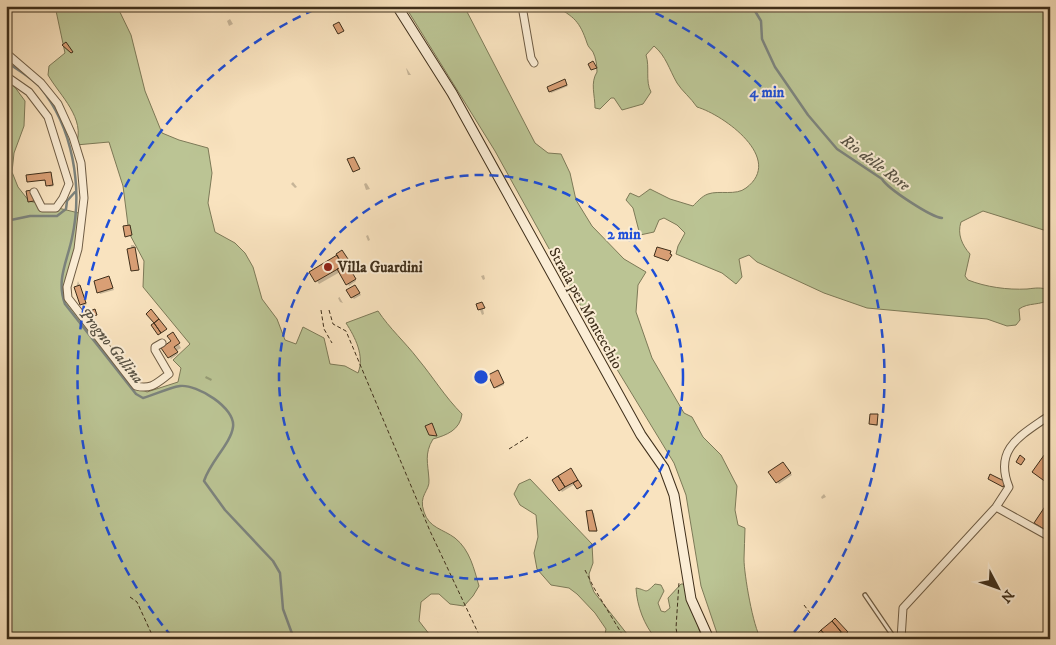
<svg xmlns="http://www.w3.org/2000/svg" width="1056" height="645" font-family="'IM FELL DW Pica',serif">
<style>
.green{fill:#bbc494;stroke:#7d7a58}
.shadow{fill:#0003}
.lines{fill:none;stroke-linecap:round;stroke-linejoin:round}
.stream{stroke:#7c837d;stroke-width:2.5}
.building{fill:#d99f75;stroke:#3f2f1b}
.lane-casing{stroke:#6e5c44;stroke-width:5.5}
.street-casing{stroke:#6e5c44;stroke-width:9}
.secondary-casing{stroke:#3f2f1b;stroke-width:11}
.path{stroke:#3f2f1b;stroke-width:1;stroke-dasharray:4 2.5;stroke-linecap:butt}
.lane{stroke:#fbedd5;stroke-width:3}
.street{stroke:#fbedd5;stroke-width:7}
.secondary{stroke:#fbedd5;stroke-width:9}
.ring{fill:none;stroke:#1d4ed8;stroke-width:2.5;stroke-dasharray:9 6}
.poi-dot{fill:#8f2418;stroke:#fbedd5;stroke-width:2}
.labels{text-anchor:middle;stroke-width:4;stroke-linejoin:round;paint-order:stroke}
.poi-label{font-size:15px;font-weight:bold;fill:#3f2f1b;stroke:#fbedd5;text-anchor:start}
.street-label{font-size:15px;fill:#3f2f1b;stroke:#fbedd5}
.water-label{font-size:16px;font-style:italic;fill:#585244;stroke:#fbedd5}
.centre{fill:#1d4ed8;stroke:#fbedd5;stroke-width:2.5}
.ring-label{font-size:15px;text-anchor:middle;font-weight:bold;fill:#1d4ed8;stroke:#fbedd5;stroke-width:4;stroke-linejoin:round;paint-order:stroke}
</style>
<rect width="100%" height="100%" fill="#f9e3bf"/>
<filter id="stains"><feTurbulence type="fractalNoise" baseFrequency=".004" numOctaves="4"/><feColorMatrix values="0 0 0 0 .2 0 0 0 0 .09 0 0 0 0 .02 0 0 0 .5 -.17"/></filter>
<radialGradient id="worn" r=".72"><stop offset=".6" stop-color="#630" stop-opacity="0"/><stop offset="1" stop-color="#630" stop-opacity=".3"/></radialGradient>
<!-- green -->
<path class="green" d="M55,6H117L131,35L145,91L162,133L179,140L208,148L212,173L208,203L215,232L235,243L245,253L253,267L262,299L277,319L285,340L296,344L303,327L324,338L330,364L345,366L358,373C365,356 355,337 346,323L378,311C390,329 405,342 418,359C433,377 445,397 462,414C460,430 447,435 433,439C424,454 428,463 429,480C430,491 418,495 424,512C429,528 443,529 455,538C470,550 474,569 479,586L473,596L464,606L450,604L439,594H431L421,602L419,621L433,639H6V75L25,101L24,126L14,153L12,172L18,187L29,201L83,214L70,269L69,296L139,388L147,392L178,382L181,368L173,360L190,344L143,287L144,261L129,233L123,186L109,142L76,145C86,118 60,96 48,75L49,66L65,53Z
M405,6H464L535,143L548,153L561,154L570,173L576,200L592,226L624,259L646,272L638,285L636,312L652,358L684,413L692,417L703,437L721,455L737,486L735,510L738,525L745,528C745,538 744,549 744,559C744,574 753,627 761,639H719L701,586L686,495L674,463L604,348L495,151Z
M554,6H1048L1050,232L983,211L961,222C957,234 962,245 970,254L965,276L968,280C986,287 1007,290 1027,289C1036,288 1040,287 1050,290V299C1040,306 1029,302 1019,309L1020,320L1016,325L1007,326L987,319L867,308L824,293L757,262L749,255L739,259L742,277L736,284L722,273L676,254L678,246L685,233L677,225L664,218L659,220L654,232L640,235L633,208L626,200L630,193L639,197L650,189L670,199L693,206C697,202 702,196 708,194C719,190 736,196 746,188C785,159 724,115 697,107C691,98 682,91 677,83C669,69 666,56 654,46L646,55C650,67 645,81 651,92L643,104L622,110L614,98H611L600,109L595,108C595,95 590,83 597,72C597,66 596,58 593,52C591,49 588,47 587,43C580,22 574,16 554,6Z
M530,479L592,544L593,563L589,574L590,582L594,592L631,639H604L606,629L595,613L577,594L569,588L551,585L537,569L534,553L538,537L536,515L520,505L514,494L519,484Z
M655,584L661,585L664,591L658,603L661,611L665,612L670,608L668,598L681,584H685L702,639H656C644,625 637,606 636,588C648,590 644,595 655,584Z"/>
<!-- shadow -->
<path class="shadow" d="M230,19L233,24L229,26L227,21Z
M406,68L407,69L411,75H408Z
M565,81L568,86L551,93L550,91Z
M51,174L54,186L49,187L47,181H28Z
M293,182L297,187L295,188L291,184Z
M366,183L367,184L370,189L366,190L364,184Z
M368,235L370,240L368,241L366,236Z
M131,245H134L138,271L132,270Z
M346,264L356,281L349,286L340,272L319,284L311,272Z
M484,275L485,279L483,280L481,276Z
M109,277L114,290L100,294L99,292Z
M78,281L87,304L83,306L76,288Z
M357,288L361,295L354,299L352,297Z
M340,297V298L343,303L340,302L338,298Z
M482,304L484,314L482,315L478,305Z
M174,336L181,348L176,351L178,354L171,359L163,348L173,342Z
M499,373L504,385L497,388L495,387Z
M206,376L212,379L211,381L205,378Z
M878,416V426L872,425L870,424Z
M785,465L792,475L779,484L770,473Z
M572,471L582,487L578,489L575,484L562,492L554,480Z
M824,494L826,497L822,499L821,497Z
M1050,502V527L1047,530L1038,525Z
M592,512L594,513L597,532L590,531Z
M835,620L848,634L846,635L844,633L836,639H813Z"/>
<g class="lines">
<!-- stream -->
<path class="stream" d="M752,6L761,21L762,39L775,67L808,115L837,149L882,179C888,189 931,217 942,218
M6,62C17,69 31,77 40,87C73,127 83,188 72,238C67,262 56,280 65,304L136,394L143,398C155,395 167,388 180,386C197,384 236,408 233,427C231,443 210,462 204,481L225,510L273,561L280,573L283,609L294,639
M6,221L30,216H57L66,209L67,201L75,192"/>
</g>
<!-- building -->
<path class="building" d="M339,22L344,31L338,34L333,25Z
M66,42L73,52L71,53L62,45Z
M593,61L597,68L591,70L588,64Z
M565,79L567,85L549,92L547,87Z
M354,157L360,169L353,172L347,159Z
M51,172L53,185L46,186L45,180L27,182L26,175Z
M32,190L34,201L28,202L26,191Z
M130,225L132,235L125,237L123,226Z
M135,247L139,270L131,271L127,249Z
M657,247L671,251L670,254L672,255L668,261L654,256Z
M342,250L350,262L343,266L336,254Z
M337,255L343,266L315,282L309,272Z
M347,264L356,279L346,285L337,269Z
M109,276L113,288L97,293L94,281Z
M80,285L86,303L80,305L74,287Z
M355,285L360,293L351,298L346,290Z
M482,302L485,308L478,310L476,304Z
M95,309L97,315L88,318L85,313Z
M151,309L159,319L154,323L146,314Z
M159,319L167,329L161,333L154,323Z
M154,323L161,333L158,335L151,325Z
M173,332L180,343L174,347L178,352L168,358L161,348L171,341L167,336Z
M498,370L504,383L494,388L488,375Z
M870,414H878L877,425L869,424Z
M432,423L437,436L429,435L425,426Z
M1047,451L1050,453V485L1032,472Z
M1020,455L1025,459L1021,465L1016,462Z
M783,462L791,473L776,483L768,472Z
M571,468L578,480L565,487L558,476Z
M990,474L1006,482L1003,487L988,479Z
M558,476L565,487L559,491L552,480Z
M578,480L582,486L577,489L573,483Z
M1050,499V520L1044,529L1034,523Z
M592,510L597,531H589L586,511Z
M835,618L848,632L844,635L832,621Z
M832,621L841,632L833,639H828L821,630Z
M821,630L828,639H811L816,635Z"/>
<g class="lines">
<defs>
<path id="lane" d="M865,595L895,639"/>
<path id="street" d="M522,6L531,58L534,63
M6,53L41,83L58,104L73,137L81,163L84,198L78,249L67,287L68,298L136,386C151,390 157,383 169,374L155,350V347L162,343
M6,76L29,92L48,117L69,184L63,198L56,208H42L34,192
M996,507L1050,537
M901,639L903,608L996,507L1009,487C993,448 1022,435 1050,415"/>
<path id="secondary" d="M397,6L452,93L641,435L664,468L674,495L691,599L709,639"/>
</defs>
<!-- lane casing -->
<use href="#lane" class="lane-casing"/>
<!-- street casing -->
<use href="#street" class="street-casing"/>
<!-- secondary casing -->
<use href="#secondary" class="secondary-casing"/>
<!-- path -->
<path class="path" d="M321,310L324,329L332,343
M329,310L333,324L346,331L430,531L481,639
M509,449L528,437
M585,570L594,588L625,639
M130,597L137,602L154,639
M804,605L810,613
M678,639L676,628L679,582"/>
<!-- lane -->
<use href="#lane" class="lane"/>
<!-- street -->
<use href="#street" class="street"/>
<!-- secondary -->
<use href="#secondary" class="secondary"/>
</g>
<!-- distance rings -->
<g class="ring">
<circle cx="481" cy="377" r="202"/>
<path d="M172 637A404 404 0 0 1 320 7M642 7A404 404 0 0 1 790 637"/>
</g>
<!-- markers -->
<circle class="poi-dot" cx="328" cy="267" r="5"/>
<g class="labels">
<!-- poi labels -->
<g class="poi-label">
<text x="338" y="272">Villa Guardini</text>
</g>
<!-- street labels -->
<g class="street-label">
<text transform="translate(586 308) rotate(61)" y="5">Strada per Montecchio</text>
</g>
<!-- water labels -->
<g class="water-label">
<text transform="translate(876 162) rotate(37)" y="6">Rio delle Rore</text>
<text transform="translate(112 345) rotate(51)" y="6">Progno Gallina</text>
</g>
</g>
<circle cx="481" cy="377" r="8" class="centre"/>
<g class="ring-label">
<text x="767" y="97">4 min</text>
<text x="624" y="239">2 min</text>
</g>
<!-- margin -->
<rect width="1056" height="645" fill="none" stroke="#f9e3bf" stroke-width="25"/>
<rect x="8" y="8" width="1041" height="630" fill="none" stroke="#3f2f1b" stroke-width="2.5"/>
<rect x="12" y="12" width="1031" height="620" fill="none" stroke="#3f2f1b"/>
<!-- north arrow -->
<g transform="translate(998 588) rotate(131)" stroke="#fbedd5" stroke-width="4" paint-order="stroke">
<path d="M0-4L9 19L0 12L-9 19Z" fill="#3f2f1b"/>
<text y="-8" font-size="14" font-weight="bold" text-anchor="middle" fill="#3f2f1b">N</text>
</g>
<rect width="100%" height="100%" filter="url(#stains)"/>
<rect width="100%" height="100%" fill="url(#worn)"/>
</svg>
